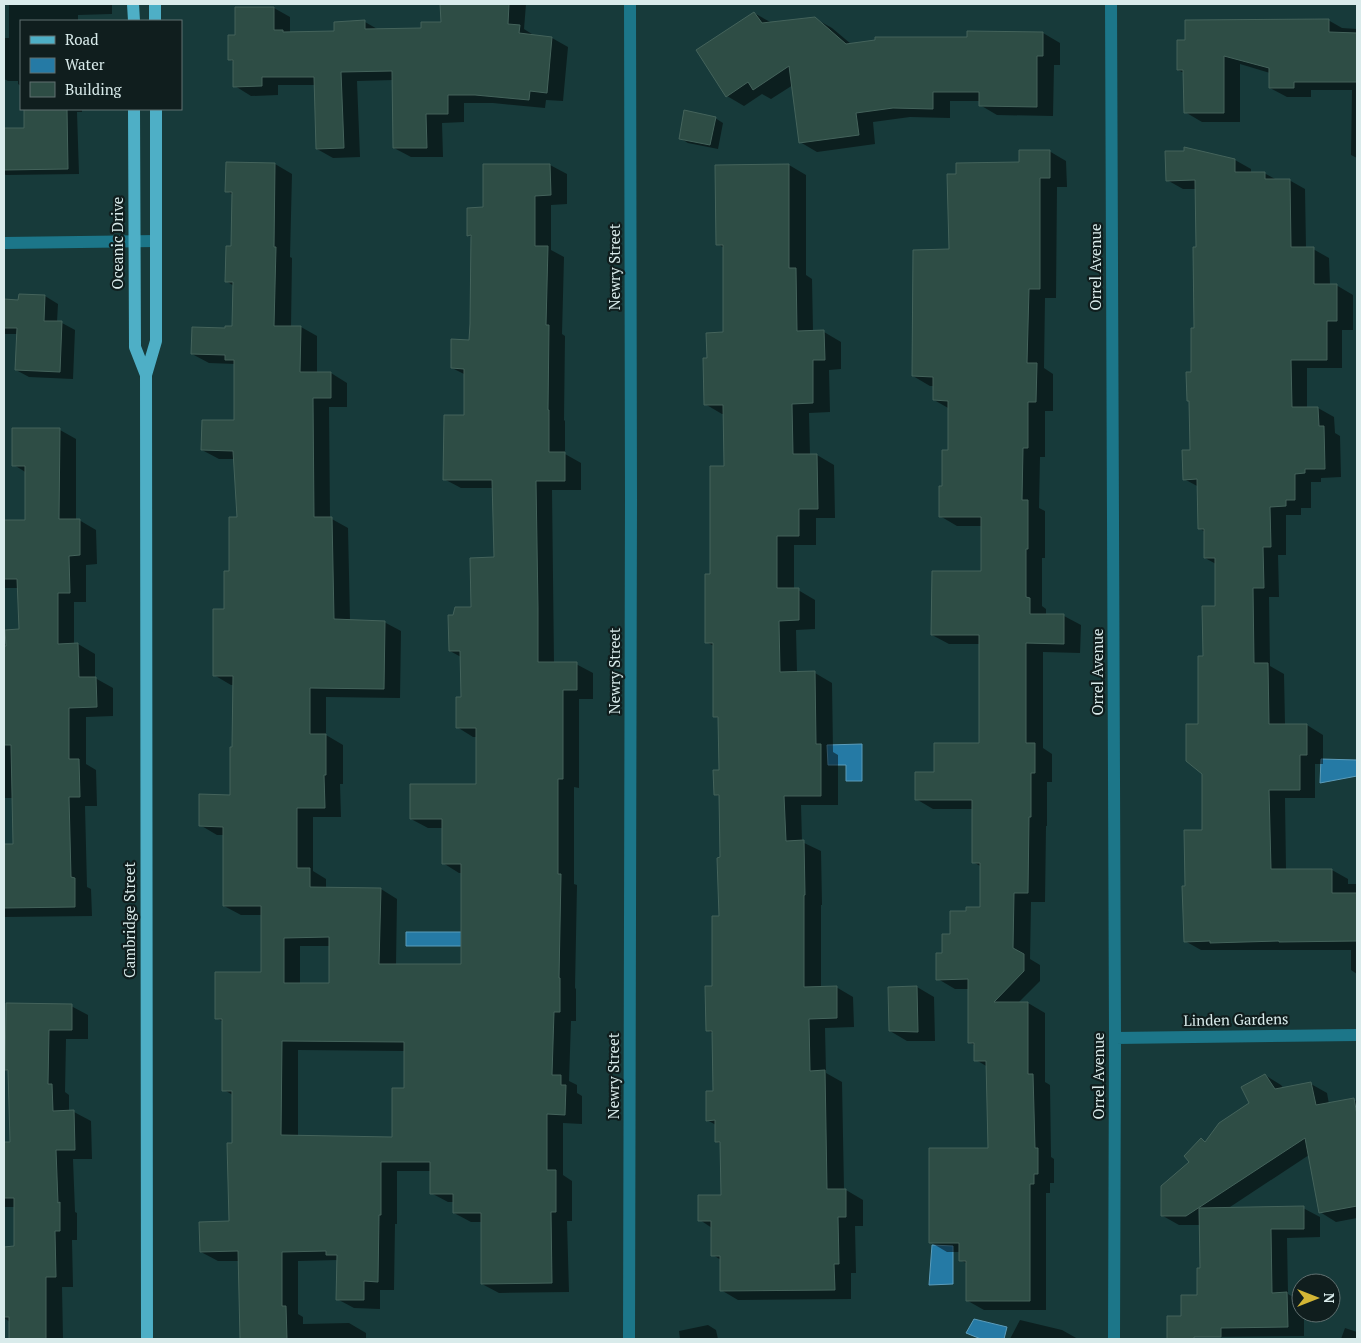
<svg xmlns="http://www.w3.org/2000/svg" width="1361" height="1343" font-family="'PT Serif',serif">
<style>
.water{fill:#257aa5;stroke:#5b9cba}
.shadow{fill:#0007;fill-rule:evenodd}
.building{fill:#2e4d45;stroke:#44635b;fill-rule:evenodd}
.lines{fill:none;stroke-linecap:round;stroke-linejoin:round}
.minor{stroke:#1c7689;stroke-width:12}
.primary{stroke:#4eafc6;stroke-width:12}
.labels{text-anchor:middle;stroke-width:4.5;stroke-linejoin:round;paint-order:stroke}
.street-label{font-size:15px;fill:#d9ebeb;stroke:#101e1e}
</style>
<rect width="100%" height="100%" fill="#173a3a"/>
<!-- water -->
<path class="water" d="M862,744V781H846V765H828L827,745Z
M1321,759L1357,760V776L1320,783Z
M406,932H473V946H406Z
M932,1245L953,1246V1284L929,1285Z
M974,1319L1007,1327L1004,1339H981L966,1333Z"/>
<!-- shadow -->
<path class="shadow" d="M9,4H112V14L78,15V21H21V86L18,84V81H8L4,79V38H9Z
M441,4H526L524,29L535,36L552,38L568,47L563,101L546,100L545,108L493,103H464V122L442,123L443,157H411L394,148V80L357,81L360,157L333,158L317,149L315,85H278V95L251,96L235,86V63L229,59L237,36L274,8L290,17V33L335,32L365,22L379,30L423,29L442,23Z
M754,13L772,23L814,18L832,28L851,44L968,38V32L1043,33L1060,43V65H1054L1053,116L997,115L980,105V101H950V118L910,117L873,122L875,144L817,152L800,142L793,85L771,99L762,94L744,106L727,96Z
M1328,20L1342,28L1357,29V158L1351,155L1352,90H1311V97H1287L1270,88V73L1240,64V122H1202L1185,112L1184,73L1178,70Z
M25,109H82V112H77L79,174L6,175L4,174V129H26Z
M715,118L723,123L718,149L688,143L680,138Z
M1049,151L1066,161L1067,187H1057L1056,298H1045L1044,368L1053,374V411H1045V457H1040L1039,508L1045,511V558H1042V606L1046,609V616H1064L1081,625L1080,653L1043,652V748L1052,754V782H1047V826H1046L1045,902H1031L1030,959L1040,965V981L1018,1003H1028L1045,1013V1082L1050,1085L1051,1157L1054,1159V1183H1050V1193H1046V1310H984L968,1301V1264L960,1260V1252H947L930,1242L989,1149L988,1067L976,1060V1046L969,1042V989H955L938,979L943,955L952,935L967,913L982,908V867L973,862L974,809H933L916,799L935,773L981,744V644H949L932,635L982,572V526H957L940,516L943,487L950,451V409L934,400V386H930L913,376L950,251L1021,163Z
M1235,160L1251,169V173H1264L1277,180H1289L1305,189L1306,249H1313L1329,258L1330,285H1336L1353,295V330H1342V368H1307V408H1318L1334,417L1335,433L1340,436L1341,477L1321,478V482H1311V508H1301V515H1286V555H1278L1279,597H1269L1270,666L1284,674L1285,725H1307L1323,735V764H1315V798H1285L1286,871L1332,870L1348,879V884H1357V974L1351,970V950H1201L1185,941L1187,888L1203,831V773L1199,726L1205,657L1216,607V564L1205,558V532L1199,528V487L1184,479L1191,451L1192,374L1195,329L1197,249L1196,189H1183L1167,180Z
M227,163L275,164L292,174L290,257L292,258L291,327H301L317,336V373H331L347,383V407H329L330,518L348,528L350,621L384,622L401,631L400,698L326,697V735L343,745V784H340L341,817H313V871L326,879V889H381L397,899L396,965H462L463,873H459L443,863V828H428L411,819L478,785V737H473L457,727L462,699L461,657L450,651L454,616L472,609L495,558L493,488H461L444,479L466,416V375L452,368L470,341L472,238L468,235L485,209L484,166L550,165L567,174V204L551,205V250L564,257L562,334L565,336L564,420L565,421V454L581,463V490H552L554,664H576L593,673V699H579V788L574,787V884L577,885L575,988L576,989V1021H571L569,1081L577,1085V1093L582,1096V1124L563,1123V1175L572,1181V1221H567L569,1292L499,1293L482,1284V1222H471L454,1213V1202H448L431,1193V1171H397V1224H395L394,1290H380V1309L354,1308L337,1299L338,1260L298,1261V1314L303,1317V1324L349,1323L366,1333V1339H241L240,1261H218L201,1252L230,1222L233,1144V1095L224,1090V1022L216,1018L262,973V915H241L224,906V835H217L200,825L231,797L233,748L235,685H231L214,675L238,519L235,459H219L202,450L236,421V364L209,363L192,354L227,330L233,328L234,286L226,281L233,248V195L227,191ZM300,946H330V985H300ZM298,1050L405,1051V1089L393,1138L298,1137Z
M789,165L806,175V275L812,279L813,332H824L841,342V369L829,370L830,412L809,413L810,455H817L834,465L835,518H816V545H794V590H798L815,600V629L796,630L797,673H815L832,683L833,752L838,755V805H801L802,842L821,851L822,905H821V988L836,987L853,997L854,1027L825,1028L826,1073L842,1082L844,1190H846L863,1200V1226H855L856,1273H851V1299L738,1300L721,1290V1260L713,1255L712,1228L700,1220L722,1196L721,1144L717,1142L716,1125L707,1120L715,1093L714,1034L707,1030L713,987L721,918V859L720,797L715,794L720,772L719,719L715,716L714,646L706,642L712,575L725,468V414H722L705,404L708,359L725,333L724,248L718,244L716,166Z
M45,296L58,304L57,322L62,323L75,330L73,379L29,377L16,370L18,334H4V300L19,301Z
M60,430L76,439V520H79L96,530L97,564L86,565V602H74V644H78L95,654V678L113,688V716L86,717V764L96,770L97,806H85L87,887L91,889L92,916L4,917V846H15L13,798H4V644H7L20,630L19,588H4V521H27V473L14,465Z
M917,987L934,997L935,1041H907L890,1031Z
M71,1006L88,1015V1039H66L65,1092L69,1095V1112H74L91,1121L92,1159H73L75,1212L77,1213V1240H72L73,1287H62L63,1339H10V1322L4,1318V1248H15V1207H4V1143H11L10,1072L6,1070Z
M1265,1075L1281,1085L1284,1089L1311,1084L1327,1093L1329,1104L1354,1100L1357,1102V1218L1336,1222L1320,1212L1309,1155L1227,1209L1303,1208L1320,1217V1237L1287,1238L1288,1294L1301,1302V1313H1304V1336L1199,1337L1182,1328L1198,1296L1201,1270L1200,1225H1179L1163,1216L1191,1163L1206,1142L1251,1104Z
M1020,1320L1062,1330L1078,1339H1010Z
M708,1325L716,1330L718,1339H680L679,1331Z
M1345,1328L1357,1332V1339H1341Z"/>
<!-- building -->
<path class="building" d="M440,4H509L508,24L520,25L519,33L552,37L547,93L530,91L529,100L475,95H448V114H426L427,148H393L392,71L341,72L344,148L316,149L314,77H262V86L233,87V60H228V35H235V7H274V30H283V32L334,31V22L365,20V29L421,28V22H441Z
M754,12L762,23L815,17L846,44L875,40V37H967V31L1043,32V56H1037V107L979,106V92H933V109L893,108L856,113L859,135L799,143L789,66L753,90L748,82L726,97L696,50Z
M1329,19V32L1357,33V82H1294V88H1269V68L1224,56V113H1184L1183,70H1177V40H1185V20Z
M24,109H67L68,169L4,170V128H24Z
M684,110L716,117L710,145L679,139Z
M1184,147L1235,159V172H1265V179H1290L1291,247H1314V284H1337V321H1327V360H1291L1292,407H1318L1319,426H1324L1325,469H1305V473L1295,474V500H1286V506L1270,507L1271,547H1263L1264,588H1253L1254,663H1268L1269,724H1307V755H1300V790H1269L1271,869H1332V893H1357V941L1279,942V941L1210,943V941L1184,942L1182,886H1185L1184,830H1202V774L1186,761V724H1198V656H1203L1202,606H1215V558H1204V529H1198L1197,479L1183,480L1182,450H1190L1189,401H1187L1186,372H1191V328H1194L1193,247H1196L1195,180L1166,181L1165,151H1184Z
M1019,150H1050V178H1040V289H1029L1027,363H1037L1036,402H1028V448H1023L1022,500H1028V549H1026V597L1030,598V614H1064V644L1026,643V743H1035V773H1031V817H1029L1028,893H1014L1013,948L1024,954V971L994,1002H1028V1074H1033L1035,1148H1038V1174H1034V1184H1030V1301H966V1261H959V1243H929V1148H988L986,1061H974V1043H968V979L936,980V953H942V934H950V911H966V907H980V863H972V800H915V772H934V743H979V635H931L932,571H981V517H939V486H942V450H948V401L933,400V377L912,376L913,250L949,249L947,174H956V163L1019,162Z
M226,162L275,163L274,247H276L274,326H301L300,372H331V398H313L314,517H332L334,619L385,621L384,689L310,688V734H326V775H324L325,808H297V868H310V887L381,888L379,964H461V864H442V819H410V784H476V728H456V697H461L460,651H449L448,615H453L455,607H471L470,558L494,557L492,480H443L444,415H464V369L451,368V339L469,340L470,324L471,235L467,236V208L483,207V164H550L551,195L535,196V246H548L546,325H549L548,410H549V452H565V481H536L538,608V662H577V690H563V779H558V874H561L559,978H560V1012H554L552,1075H561V1085H566L565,1115L547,1114V1170H556V1212H551L552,1283L481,1284V1213H453V1194H430V1162H381V1215H379L378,1282L364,1281V1300H336L337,1255H326V1251L282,1252V1306H286L287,1339H240L238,1251L200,1252L199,1222L229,1221L227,1143H232V1091H222V1019H215V972H261V906H223V827L199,826V794L230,795V747H232L233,676H213V609H224V571H229V517H237L233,451L201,450L202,420H234V360H225V355L191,354L192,327L225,328V326H232L233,282H225L226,246H231L232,192H225ZM329,937V983H284V938ZM282,1041L404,1042V1088H392V1137L281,1135Z
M789,164V268H796L797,331L824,330L825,360H813V403L792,404L793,454H817L818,509H799V536H777V588H799V620L779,621L780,672L815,671L816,744H821V796H784L786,841L804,840L805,895H804V987L837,986V1018L809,1019L810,1071L825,1070L827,1189H846V1217H838L839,1264H834L835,1290L720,1291V1256H711V1221H698V1195H721L720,1142H715V1120L706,1121V1091H713L712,1031H706L705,986H712V916H719L717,858L720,857L719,795H714L713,770H719L718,717H713V643H705V574H710V466H724L723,405H704L703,358H707L706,333L723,332V245H716L715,165Z
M19,294L45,295L44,321H62L60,372L15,370L17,328H4V299L18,300Z
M12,428H60L59,519H80V555L69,556L70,593H58V644L78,643L79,677H96L97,707L69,708V759H79L80,797H69L71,877L75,878V907L4,908V844H13L11,745H4V646H6L5,630L19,629L17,579H4V520H25V466H12Z
M917,986L918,1032L889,1031L888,987Z
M6,1003L72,1004V1030H49L48,1084H52L53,1111L74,1110L75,1150H56L58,1203L60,1202V1231H55L56,1277H46V1339H9V1317H4V1247L14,1246V1198H4V1142H10L8,1070H5Z
M1265,1074L1275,1089L1311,1082L1316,1105L1354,1098L1357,1115V1206L1319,1213L1305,1138L1186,1216H1161V1186L1189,1162L1184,1156L1201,1138L1205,1142L1219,1123L1249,1103L1241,1087Z
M1304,1206V1229H1271L1272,1293L1287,1292L1288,1327L1221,1328V1337H1194V1339H1167V1316H1181V1295H1197V1268H1200L1199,1208Z"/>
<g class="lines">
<!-- minor -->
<path class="minor" d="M1111,4L1115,1038L1114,1339
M4,243L156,241
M1115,1038L1357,1035
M629,1339L631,499L630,4"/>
<!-- primary -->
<path class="primary" d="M133,4L134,21
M155,4V21
M134,109L135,347L146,375
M147,1339L146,375L156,341V109"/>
</g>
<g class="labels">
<!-- street labels -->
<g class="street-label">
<text transform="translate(118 243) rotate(-90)" y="5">Oceanic Drive</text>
<text transform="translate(615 267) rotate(-90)" y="5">Newry Street</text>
<text transform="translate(1096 267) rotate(-90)" y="5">Orrel Avenue</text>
<text transform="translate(615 671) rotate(-90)" y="5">Newry Street</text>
<text transform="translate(1098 672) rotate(-90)" y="5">Orrel Avenue</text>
<text transform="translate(130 920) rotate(-90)" y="5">Cambridge Street</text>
<text transform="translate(1236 1020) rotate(-1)" y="5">Linden Gardens</text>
<text transform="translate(614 1076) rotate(-90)" y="5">Newry Street</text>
<text transform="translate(1099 1076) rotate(-90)" y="5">Orrel Avenue</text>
</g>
</g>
<!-- border -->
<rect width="1361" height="1343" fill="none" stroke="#d9ebeb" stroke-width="10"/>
<!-- legend -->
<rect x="20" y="20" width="162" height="90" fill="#101e1e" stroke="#607070"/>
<rect x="30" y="36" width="25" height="8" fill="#4eafc6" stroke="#607070"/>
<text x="65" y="45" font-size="15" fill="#d9ebeb">Road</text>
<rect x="30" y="58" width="25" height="15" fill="#257aa5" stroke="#607070"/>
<text x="65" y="70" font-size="15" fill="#d9ebeb">Water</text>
<rect x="30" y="82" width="25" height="15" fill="#2e4d45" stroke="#607070"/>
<text x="65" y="95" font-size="15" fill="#d9ebeb">Building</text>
<!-- north arrow -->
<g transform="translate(1316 1298) rotate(90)"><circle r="24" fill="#101e1e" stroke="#607070"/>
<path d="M0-4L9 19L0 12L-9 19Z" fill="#d3b635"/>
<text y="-8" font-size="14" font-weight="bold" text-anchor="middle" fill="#d9ebeb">N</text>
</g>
</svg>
